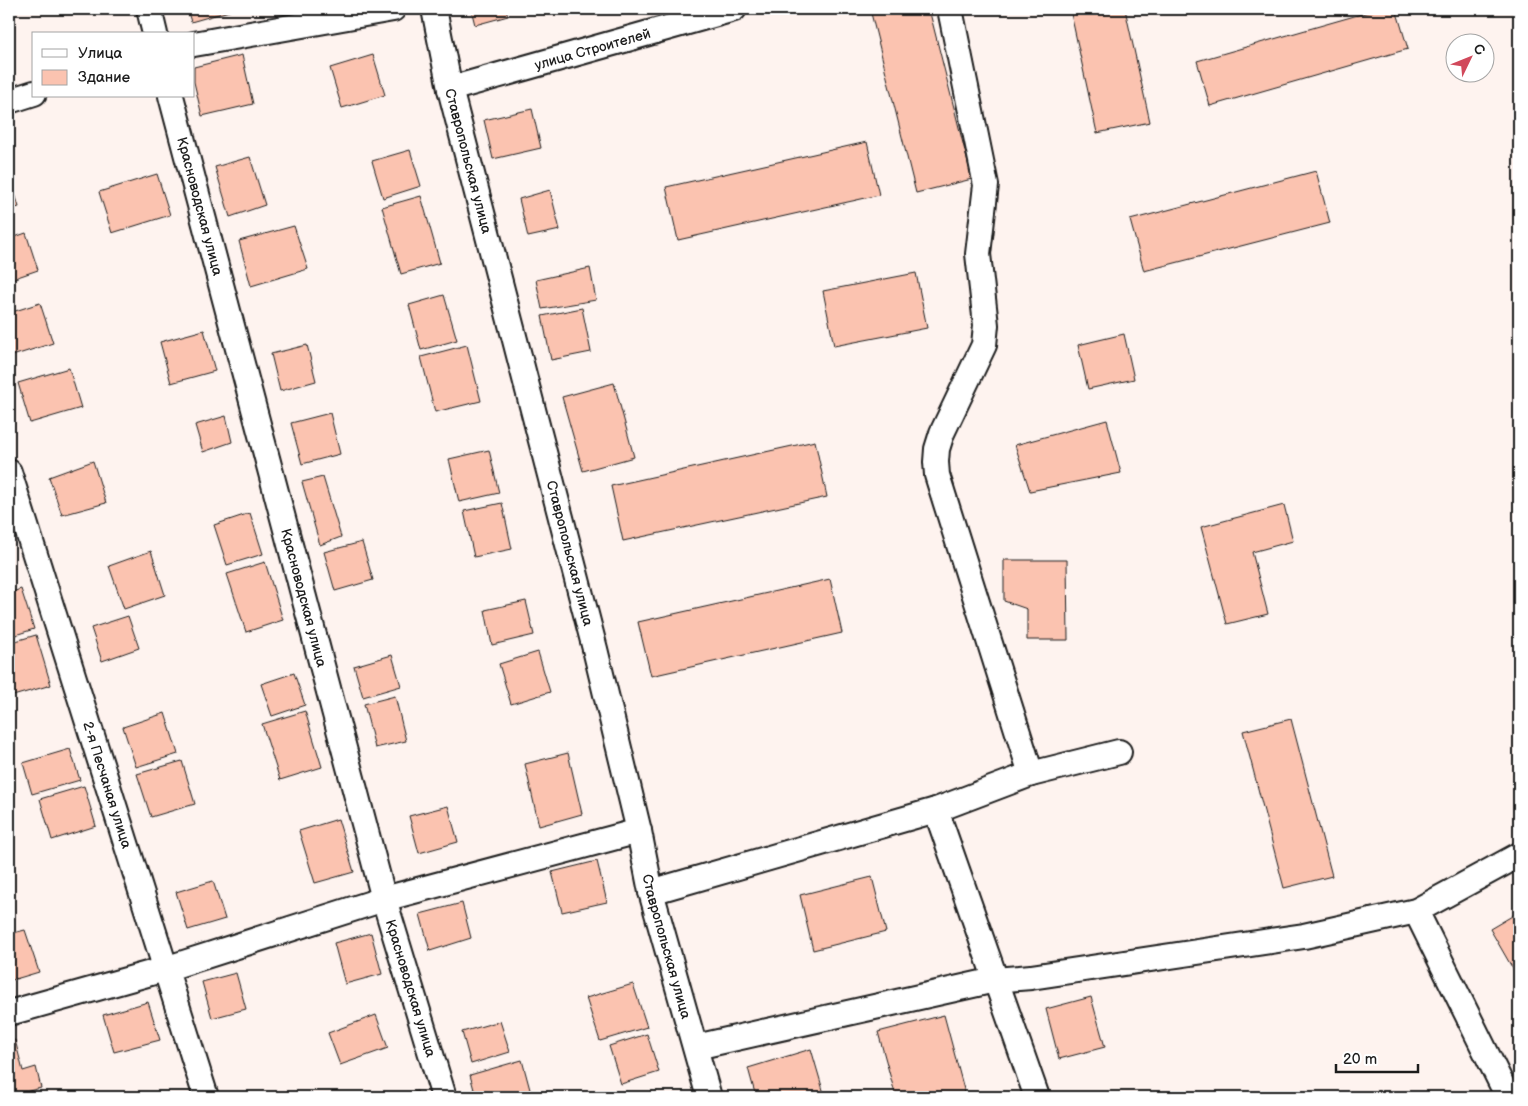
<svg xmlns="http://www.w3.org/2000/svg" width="1528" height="1106" font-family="'Balsamiq Sans',sans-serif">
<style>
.building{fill:#fbc3b0;stroke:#1c1c1c}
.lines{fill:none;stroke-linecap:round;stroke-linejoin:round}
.minor-casing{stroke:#1c1c1c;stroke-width:28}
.minor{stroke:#fff;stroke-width:24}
.labels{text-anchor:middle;stroke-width:4;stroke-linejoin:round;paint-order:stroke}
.street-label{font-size:14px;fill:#1c1c1c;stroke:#fff}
</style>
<rect width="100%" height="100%" fill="#fef3ef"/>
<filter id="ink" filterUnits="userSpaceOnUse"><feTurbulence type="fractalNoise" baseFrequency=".02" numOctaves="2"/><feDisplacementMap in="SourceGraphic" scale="10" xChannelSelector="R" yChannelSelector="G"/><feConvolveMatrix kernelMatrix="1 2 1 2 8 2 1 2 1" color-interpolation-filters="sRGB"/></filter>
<g filter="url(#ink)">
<!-- building -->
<path class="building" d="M187,9H236L191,22Z
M471,9H506L508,16L475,25Z
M870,9H929L972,179L916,193Z
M1070,9H1125L1150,122L1097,133Z
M1379,9H1396L1408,49L1210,106L1197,61Z
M242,55L253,104L202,116L194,82V67Z
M373,55L385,95L342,108L330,68Z
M532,109L541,148L493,159L484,120Z
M867,142L879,195L678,240L666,187Z
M410,150L421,186L383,198L372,161Z
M250,157L265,205L230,217L215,167Z
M1316,171L1330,223L1144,271L1130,220Z
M9,174L19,207L9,210Z
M157,174L170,215L112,233L99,192Z
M550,190L560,230L528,237L519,199Z
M421,196L440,263L401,274L382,207Z
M294,226L308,269L251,286L239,241Z
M26,233L38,270L9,280V239Z
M590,268L596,300L542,309L536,280Z
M916,273L927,328L834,346L823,291Z
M444,295L457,340L421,350L409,305Z
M40,303L53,343L9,357V313Z
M582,308L591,352L551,360L542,316Z
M204,330L215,371L171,383L160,342Z
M1124,334L1134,379L1088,389L1078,345Z
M307,345L316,381L280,391L271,354Z
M467,345L481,401L435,412L421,357Z
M69,368L81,408L30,423L18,383Z
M614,383L634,457L583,471L562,397Z
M330,413L340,454L302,464L291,423Z
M226,416L232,442L203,452L195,425Z
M1107,420L1121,473L1030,491L1015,445Z
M815,441L827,497L623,541L611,486Z
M489,450L499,493L459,502L449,459Z
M93,461L106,503L62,515L49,477Z
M323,477L341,537L320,545L302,482Z
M502,503L512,549L474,557L464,511Z
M1284,505L1293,541L1252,552L1268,614L1227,624L1201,527Z
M250,513L263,554L227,565L214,525Z
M362,542L373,580L335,591L324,552Z
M151,551L165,595L124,609L109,566Z
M1004,560H1067L1068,640H1027V609L1004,601Z
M265,562L283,620L246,632L227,574Z
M830,579L842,633L651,676L638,622Z
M21,589L34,629L9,637V593Z
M526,601L534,635L492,645L485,610Z
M128,616L139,648L102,661L91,628Z
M36,635L51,685L13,696L9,680V643Z
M538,652L550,692L511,704L499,664Z
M392,655L401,686L363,697L354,666Z
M294,673L305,705L272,716L261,684Z
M395,696L406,741L375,748L364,704Z
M305,711L322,767L280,780L262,724Z
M165,713L178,754L136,767L123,727Z
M1291,719L1332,876L1284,888L1243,731Z
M70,749L80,780L32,794L23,763Z
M568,753L582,814L539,826L525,764Z
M182,761L195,804L151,817L137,774Z
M84,786L96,826L52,840L40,799Z
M448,806L458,842L419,853L409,816Z
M338,819L354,872L315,883L299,831Z
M597,861L607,902L562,912L552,872Z
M872,877L886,932L813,950L800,895Z
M213,881L225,919L188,930L176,892Z
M462,903L471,938L430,951L420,914Z
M1519,912V975L1517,976L1490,929Z
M25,930L39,972L9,981V934Z
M371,933L382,974L345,984L334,943Z
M236,973L246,1009L212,1018L202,982Z
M633,984L647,1027L600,1041L586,998Z
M1091,997L1105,1047L1059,1059L1046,1009Z
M148,1002L160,1040L114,1052L103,1015Z
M376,1015L388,1048L340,1065L328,1033Z
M944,1015L966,1097H896L878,1032Z
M500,1021L510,1052L471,1064L462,1032Z
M647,1034L659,1072L621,1084L609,1046Z
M15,1040L23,1071L36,1067L41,1088L9,1096V1041Z
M811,1049L825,1097H756L748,1068Z
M522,1060L532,1097H476L470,1075Z
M417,1091L419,1097H397Z"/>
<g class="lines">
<defs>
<g id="minor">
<path d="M149,9L155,34"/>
<path id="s1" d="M434,9L450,89L595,649L639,831L651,892L709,1097"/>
<path d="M950,9L986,185L978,254L986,325L984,345L942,433L937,449L936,462L937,475L1031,774"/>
<path d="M194,44L393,9"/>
<path id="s2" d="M450,89L734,9"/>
<path id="s3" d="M171,96L384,899L444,1097"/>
<path d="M9,101L34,93"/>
<path id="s4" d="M9,472L206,1097"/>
<path d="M936,810L1037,1097"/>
<path d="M651,892L936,810L1031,774L1119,752"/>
<path d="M1416,911L1508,1097"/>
<path d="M9,1013L165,969L384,899L639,831"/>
<path d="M696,1047L995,980L1031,977L1304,936L1416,911L1519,855"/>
</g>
</defs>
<!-- minor casing -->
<use href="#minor" class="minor-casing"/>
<!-- minor -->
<use href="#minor" class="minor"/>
</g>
</g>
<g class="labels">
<!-- street labels -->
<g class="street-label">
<text dy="5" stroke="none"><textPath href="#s2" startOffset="148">улица Строителей</textPath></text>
<text dy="5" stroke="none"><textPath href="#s1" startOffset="156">Ставропольская улица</textPath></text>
<text dy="5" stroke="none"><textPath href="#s3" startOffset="114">Красноводская улица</textPath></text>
<text dy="5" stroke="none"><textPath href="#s1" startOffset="561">Ставропольская улица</textPath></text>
<text dy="5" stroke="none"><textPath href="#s3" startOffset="519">Красноводская улица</textPath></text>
<text dy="5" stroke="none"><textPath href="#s4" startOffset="328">2-я Песчаная улица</textPath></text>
<text dy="5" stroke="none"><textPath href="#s1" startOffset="966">Ставропольская улица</textPath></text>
<text dy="5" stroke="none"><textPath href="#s3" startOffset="924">Красноводская улица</textPath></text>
</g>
</g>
<!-- margin -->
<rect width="1528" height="1106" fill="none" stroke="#fff" stroke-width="30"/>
<rect x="15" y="15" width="1498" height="1076" fill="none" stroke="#1c1c1c" stroke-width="2" filter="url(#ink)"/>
<!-- legend -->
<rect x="32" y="32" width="162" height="65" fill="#ffffff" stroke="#a4a4a4"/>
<rect x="42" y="49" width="25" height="8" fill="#ffffff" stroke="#a4a4a4"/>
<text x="78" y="58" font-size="15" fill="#1c1c1c">Улица</text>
<rect x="42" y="70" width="25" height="15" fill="#fbc3b0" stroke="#a4a4a4"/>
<text x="78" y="82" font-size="15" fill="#1c1c1c">Здание</text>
<!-- north arrow -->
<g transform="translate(1470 58) rotate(47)"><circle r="24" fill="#ffffff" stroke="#a4a4a4"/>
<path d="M0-4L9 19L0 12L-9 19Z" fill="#d1495b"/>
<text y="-8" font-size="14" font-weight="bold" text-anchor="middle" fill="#1c1c1c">С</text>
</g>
<!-- scale -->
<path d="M1336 1064v8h82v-8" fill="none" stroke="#1c1c1c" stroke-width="2.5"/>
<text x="1343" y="1064" font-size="15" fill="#1c1c1c" stroke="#ffffff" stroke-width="4" paint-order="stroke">20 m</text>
</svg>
